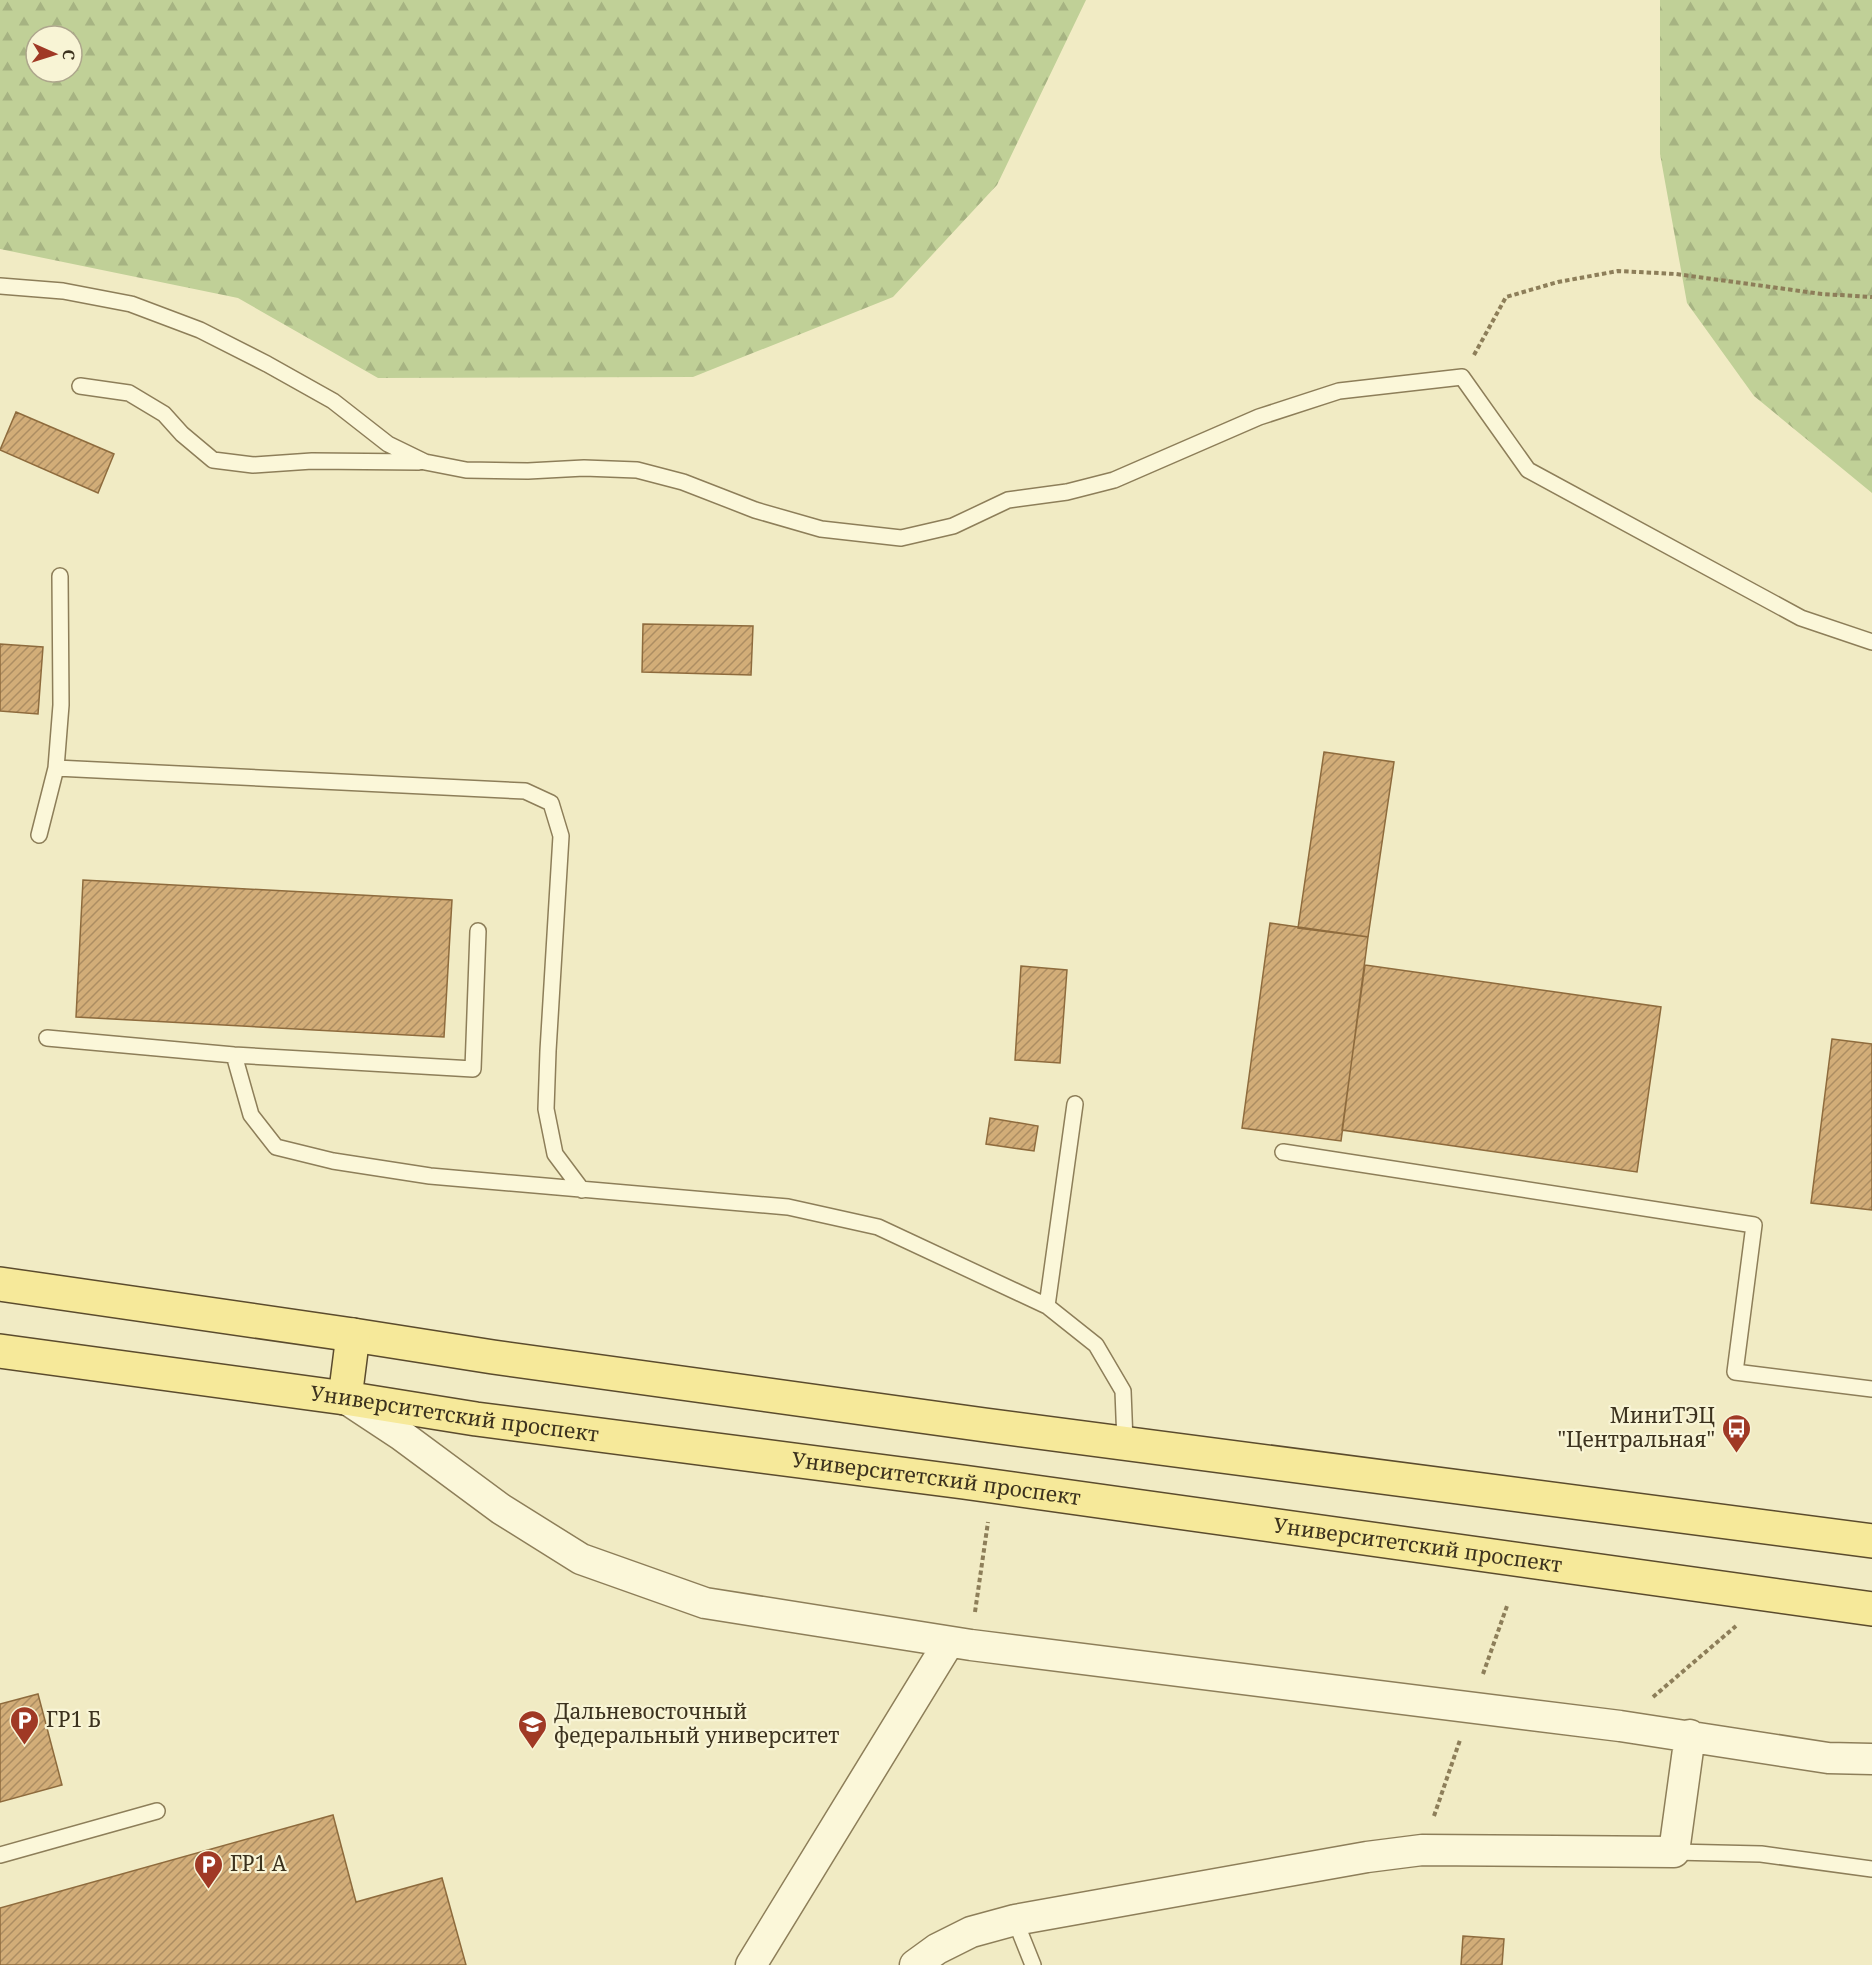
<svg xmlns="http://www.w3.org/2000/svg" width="1872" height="1965" font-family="'Noto Serif',serif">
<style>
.forest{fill:url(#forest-firs);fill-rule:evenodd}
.building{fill:url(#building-hatch);stroke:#8e6b3d;stroke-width:1.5}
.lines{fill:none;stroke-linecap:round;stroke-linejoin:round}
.service-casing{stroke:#8d7e59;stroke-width:18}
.minor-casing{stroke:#8d7e59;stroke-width:33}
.primary-casing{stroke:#5b4b2d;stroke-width:36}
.path{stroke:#8d7e59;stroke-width:4;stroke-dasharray:4.5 3;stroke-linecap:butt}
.service{stroke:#fbf7d9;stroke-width:15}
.minor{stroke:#fbf7d9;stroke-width:30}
.primary{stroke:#f6e99a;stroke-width:33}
.labels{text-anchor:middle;stroke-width:4.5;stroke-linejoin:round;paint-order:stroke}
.street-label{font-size:21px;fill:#3c321e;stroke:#f8f4d5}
.poi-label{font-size:21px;fill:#3c321e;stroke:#f8f4d5;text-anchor:start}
</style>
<defs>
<pattern id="forest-firs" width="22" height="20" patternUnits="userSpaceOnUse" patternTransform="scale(1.5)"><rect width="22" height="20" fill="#c0d097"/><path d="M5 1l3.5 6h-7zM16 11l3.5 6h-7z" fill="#a6b382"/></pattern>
<pattern id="building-hatch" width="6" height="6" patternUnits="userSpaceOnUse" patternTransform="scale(1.5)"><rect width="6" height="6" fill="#d2ad78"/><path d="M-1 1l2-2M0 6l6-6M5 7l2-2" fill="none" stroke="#ac8d62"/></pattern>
</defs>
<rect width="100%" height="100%" fill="#f1ebc4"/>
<!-- forest -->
<path class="forest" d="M0,0H1086L997,185L893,297L693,377L378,378L238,298L0,249ZM36,36H72V72H36Z
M1660,0H1872V493L1754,396L1687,303L1660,154Z"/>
<!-- building -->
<path class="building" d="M16,412L114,454L98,493L0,450Z
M643,624L753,626L751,675L642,672Z
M0,644L43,647L38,714L0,711Z
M1324,752L1394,762L1368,937L1298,928Z
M83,880L452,900L444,1037L76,1017Z
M1270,923L1368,937L1341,1141L1242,1128Z
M1365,965L1661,1007L1637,1172L1342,1130Z
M1021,966L1067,970L1060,1063L1015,1060Z
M1832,1039L1872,1044V1210L1811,1203Z
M990,1118L1038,1126L1034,1151L986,1144Z
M38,1694L62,1785L0,1802V1704Z
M333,1815L356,1902L442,1878L466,1965H0V1908Z
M1463,1936L1504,1939L1502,1965H1461Z"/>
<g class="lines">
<defs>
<path id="service" d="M0,286L63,291L131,304L200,330L267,364L333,401L388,444L425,462L466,470L528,471L584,468L637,470L683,482L755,510L821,529L901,538L953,526L1008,500L1067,492L1114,480L1259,417L1339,391L1462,377L1528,470L1801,618L1872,642
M80,386L129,393L164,414L182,434L213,460L253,465L312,461L419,462
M60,576L61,705L56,768L525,791L551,803L561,836L548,1051L546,1109L555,1154L582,1190
M39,835L56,768
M47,1038L234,1055L473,1069L478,931
M234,1055L251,1115L276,1147L333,1161L430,1176L788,1207L878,1227L1047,1306L1096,1345L1123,1391L1125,1442
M1283,1152L1754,1225L1735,1372L1872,1389
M1047,1306L1075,1104
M1674,1852L1761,1854L1872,1869
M0,1855L157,1811
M1015,1920L1033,1965"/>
<path id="minor" d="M345,1398L401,1435L501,1509L581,1559L705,1603L971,1645L1620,1726L1828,1758L1872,1759
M751,1965L949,1642
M915,1965L937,1949L971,1932L1015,1920L1367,1857L1422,1850L1674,1852L1690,1735"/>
<g id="primary">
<path d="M0,1284L353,1335L493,1357L985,1425L1872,1541"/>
<path id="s1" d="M0,1351L345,1398L476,1419L963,1482L1872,1609"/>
<path d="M345,1398L353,1335"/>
</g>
</defs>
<!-- service casing -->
<use href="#service" class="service-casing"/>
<!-- minor casing -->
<use href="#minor" class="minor-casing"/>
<!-- primary casing -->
<use href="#primary" class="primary-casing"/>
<!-- path -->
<path class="path" d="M1474,355L1506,297L1558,282L1618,271L1676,274L1822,294L1872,297
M975,1612L988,1522
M1483,1674L1507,1606
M1653,1697L1736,1626
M1434,1816L1460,1740"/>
<!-- service -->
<use href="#service" class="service"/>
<!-- minor -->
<use href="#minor" class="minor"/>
<!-- primary -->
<use href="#primary" class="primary"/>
</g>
<!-- icons -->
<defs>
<symbol id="bus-pin" viewBox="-11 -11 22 30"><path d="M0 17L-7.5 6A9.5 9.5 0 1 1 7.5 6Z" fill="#a03925" stroke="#f8f4d5"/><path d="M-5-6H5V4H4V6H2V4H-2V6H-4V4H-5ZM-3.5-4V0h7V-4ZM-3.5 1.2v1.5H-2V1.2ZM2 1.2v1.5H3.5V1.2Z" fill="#fff"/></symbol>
<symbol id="parking-pin" viewBox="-11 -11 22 30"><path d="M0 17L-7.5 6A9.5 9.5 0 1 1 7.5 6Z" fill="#a03925" stroke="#f8f4d5"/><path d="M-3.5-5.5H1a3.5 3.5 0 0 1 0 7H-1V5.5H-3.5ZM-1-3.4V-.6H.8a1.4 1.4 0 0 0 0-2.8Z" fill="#fff"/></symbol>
<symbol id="university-pin" viewBox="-11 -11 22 30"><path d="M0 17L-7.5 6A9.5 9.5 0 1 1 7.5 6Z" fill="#a03925" stroke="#f8f4d5"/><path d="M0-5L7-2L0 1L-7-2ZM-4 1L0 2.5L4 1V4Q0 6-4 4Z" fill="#fff"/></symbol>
</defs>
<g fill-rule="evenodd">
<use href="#bus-pin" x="1720" y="1412" width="33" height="45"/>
<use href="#parking-pin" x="8" y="1704" width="33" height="45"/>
<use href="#university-pin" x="516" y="1708" width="33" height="45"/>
<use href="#parking-pin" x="192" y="1848" width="33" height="45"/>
</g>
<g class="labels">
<!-- street labels -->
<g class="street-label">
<text dy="7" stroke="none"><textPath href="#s1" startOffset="459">Университетский проспект</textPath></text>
<text dy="7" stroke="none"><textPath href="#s1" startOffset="945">Университетский проспект</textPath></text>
<text dy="7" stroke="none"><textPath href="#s1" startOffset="1431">Университетский проспект</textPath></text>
</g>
<!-- poi labels -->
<g class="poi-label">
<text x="1715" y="1423" text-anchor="end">МиниТЭЦ<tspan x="1715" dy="24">"Центральная"</tspan></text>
<text x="554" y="1719">Дальневосточный<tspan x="554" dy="24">федеральный университет</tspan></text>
<text x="46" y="1727">ГР1 Б</text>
<text x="230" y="1871">ГР1 А</text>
</g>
</g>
<!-- north arrow -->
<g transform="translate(54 54) rotate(93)"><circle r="28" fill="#f8f4d5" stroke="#ada68c" stroke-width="1.5"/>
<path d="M0-4.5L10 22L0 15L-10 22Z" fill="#a03925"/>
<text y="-9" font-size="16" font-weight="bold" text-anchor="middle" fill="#3c321e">С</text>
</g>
</svg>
